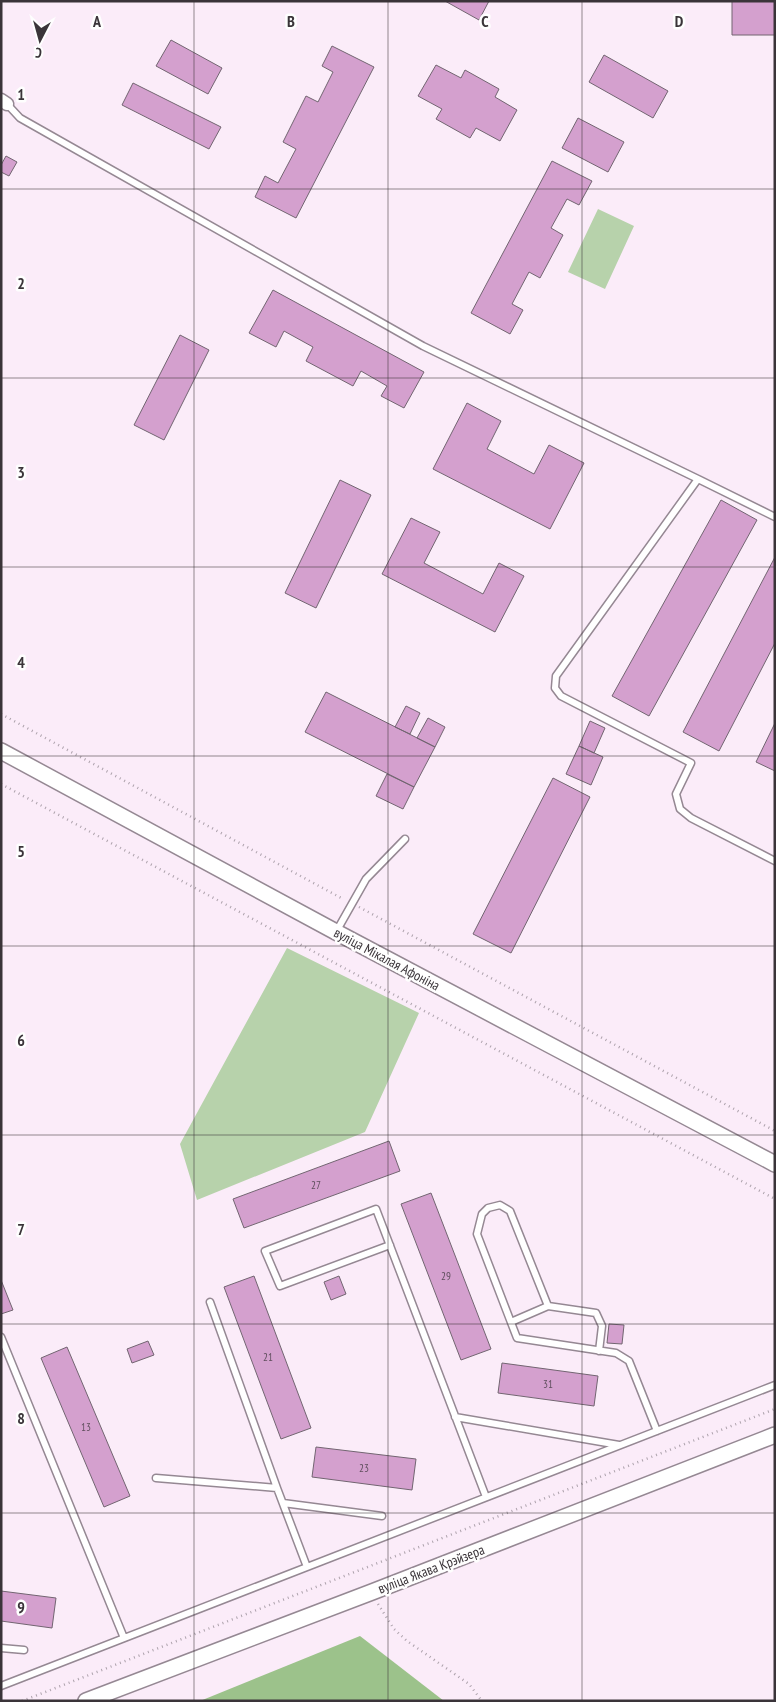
<svg xmlns="http://www.w3.org/2000/svg" width="776" height="1702" font-family="'PT Sans Narrow',sans-serif">
<style>
.green{fill:#b7d2ab}
.forest{fill:#9cc28b}
.building{fill:#d4a0ce;stroke:#726571}
.lines{fill:none;stroke-linecap:round;stroke-linejoin:round}
.service-casing{stroke:#958893;stroke-width:9}
.minor-casing{stroke:#958893;stroke-width:15}
.tertiary-casing{stroke:#958893;stroke-width:18}
.path{stroke:#ada2ac;stroke-width:2.5;stroke-dasharray:1 4;stroke-linecap:butt}
.service{stroke:#fff;stroke-width:6}
.minor{stroke:#fff;stroke-width:12}
.tertiary{stroke:#fff;stroke-width:15}
.grid{fill:none;stroke:#3a3439;stroke-width:1;stroke-opacity:0.55}
.labels{text-anchor:middle;stroke-width:5;stroke-linejoin:round;paint-order:stroke}
.number-label{font-size:11px;fill:#604f5e}
.street-label{font-size:14px;fill:#3a3439;stroke:#fefefe}
.grid-label{font-size:16px;text-anchor:middle;font-weight:bold;fill:#3a3439;stroke:#fefefe;stroke-width:5;stroke-linejoin:round;paint-order:stroke}
</style>
<rect width="100%" height="100%" fill="#fbecf9"/>
<!-- green -->
<path class="green" d="M598,209L634,226L605,289L568,272Z
M287,948L419,1013L365,1132L197,1200L180,1144Z"/>
<!-- forest -->
<path class="forest" d="M360,1636L444,1701H200Z"/>
<!-- building -->
<path class="building" d="M445,1H489L479,20Z
M732,1H775V35H732Z
M171,40L222,68L208,94L156,66Z
M332,46L374,67L296,218L255,197L265,176L278,183L296,149L283,142L306,96L318,102L333,72L322,66Z
M604,55L668,91L653,118L589,82Z
M436,65L461,78L465,70L499,89L495,97L517,110L500,141L476,128L470,138L436,119L442,109L418,96Z
M133,83L221,127L209,149L122,105Z
M578,118L624,142L608,172L562,148Z
M6,156L17,162L9,176L1,172V165Z
M552,161L592,181L579,205L567,199L551,228L563,235L540,278L529,272L512,304L523,310L510,334L471,313Z
M273,290L424,372L404,408L381,396L387,386L361,371L353,386L306,361L313,347L284,331L276,347L249,333Z
M180,335L209,350L164,440L134,425Z
M467,403L501,421L487,449L534,474L549,445L584,463L550,529L433,469Z
M340,480L371,495L316,608L285,593Z
M721,500L757,520L649,716L612,696Z
M411,518L440,532L424,563L483,594L499,563L524,576L495,632L382,574Z
M775,557V643L719,751L683,732Z
M326,692L435,747L414,787L305,732Z
M406,706L420,713L410,734L395,727Z
M428,718L445,727L435,747L417,738Z
M590,721L605,728L594,753L579,746Z
M775,723V771L756,762Z
M579,746L603,757L591,785L566,774Z
M387,774L414,787L403,809L376,796Z
M553,778L590,797L511,953L473,934Z
M389,1141L400,1171L244,1228L233,1199Z
M431,1193L491,1349L461,1360L401,1204Z
M254,1276L311,1428L281,1439L224,1287Z
M339,1276L346,1294L331,1300L324,1282Z
M1,1280L13,1310L1,1314Z
M609,1324L624,1325L622,1344L607,1343Z
M148,1341L154,1355L132,1363L127,1349Z
M67,1347L130,1496L104,1507L41,1358Z
M502,1363L598,1376L594,1406L498,1393Z
M316,1447L416,1459L412,1490L312,1477Z
M1,1591L56,1598L52,1628L1,1621Z"/>
<g class="lines">
<defs>
<path id="service" d="M7,104L20,118L423,346L698,479L556,676L555,688L561,696L691,763L676,794L680,809L691,818L775,861
M698,479L775,517
M336,932L366,879L405,839
M390,1245L280,1286L265,1251L376,1209L486,1497
M210,1302L277,1488
M548,1306L510,1211L500,1205L488,1208L482,1214L477,1234L517,1338L616,1353L629,1361L657,1431
M511,1322L548,1306L596,1313L602,1326L599,1351
M1,1337L124,1638
M455,1417L619,1445
M156,1478L277,1488L307,1567
M283,1503L382,1516
M1,1648L24,1650
M1,1686L775,1385"/>
<path id="minor" d="M1,100L7,104"/>
<path id="tertiary" d="M1,751L336,932L775,1164
M86,1701L372,1592L775,1435"/>
</defs>
<!-- service casing -->
<use href="#service" class="service-casing"/>
<!-- minor casing -->
<use href="#minor" class="minor-casing"/>
<!-- tertiary casing -->
<use href="#tertiary" class="tertiary-casing"/>
<!-- path -->
<path class="path" d="M1,714L343,899
M1,784L775,1199
M359,907L775,1131
M378,1604L394,1629L407,1641L469,1684L482,1701
M22,1701L775,1409"/>
<!-- service -->
<use href="#service" class="service"/>
<!-- minor -->
<use href="#minor" class="minor"/>
<!-- tertiary -->
<use href="#tertiary" class="tertiary"/>
</g>
<!-- grid -->
<path class="grid" d="M194,1V1701M388,1V1701M582,1V1701M1,189H775M1,378H775M1,567H775M1,756H775M1,946H775M1,1135H775M1,1324H775M1,1513H775"/>
<g class="labels">
<!-- number labels -->
<g class="number-label">
<text x="316" y="1189">27</text>
<text x="446" y="1280">29</text>
<text x="268" y="1361">21</text>
<text x="548" y="1388">31</text>
<text x="86" y="1431">13</text>
<text x="364" y="1472">23</text>
</g>
<!-- street labels -->
<g class="street-label">
<text transform="translate(387 959) rotate(28)" y="5">вуліца Мікалая Афоніна</text>
<text transform="translate(431 1569) rotate(-21)" y="5">вуліца Якава Крэйзера</text>
</g>
</g>
<g class="grid-label">
<text x="97" y="27">A</text>
<text x="291" y="27">B</text>
<text x="485" y="27">C</text>
<text x="679" y="27">D</text>
<text x="21" y="100">1</text>
<text x="21" y="289">2</text>
<text x="21" y="478">3</text>
<text x="21" y="668">4</text>
<text x="21" y="857">5</text>
<text x="21" y="1046">6</text>
<text x="21" y="1235">7</text>
<text x="21" y="1424">8</text>
<text x="21" y="1613">9</text>
</g>
<!-- border -->
<rect width="776" height="1702" fill="none" stroke="#3a3439" stroke-width="5"/>
<!-- north arrow -->
<g transform="translate(40 40) rotate(186)" stroke="#fefefe" stroke-width="4" paint-order="stroke">
<path d="M0-4L9 19L0 12L-9 19Z" fill="#3a3439"/>
<text y="-8" font-size="14" font-weight="bold" text-anchor="middle" fill="#3a3439">С</text>
</g>
</svg>
